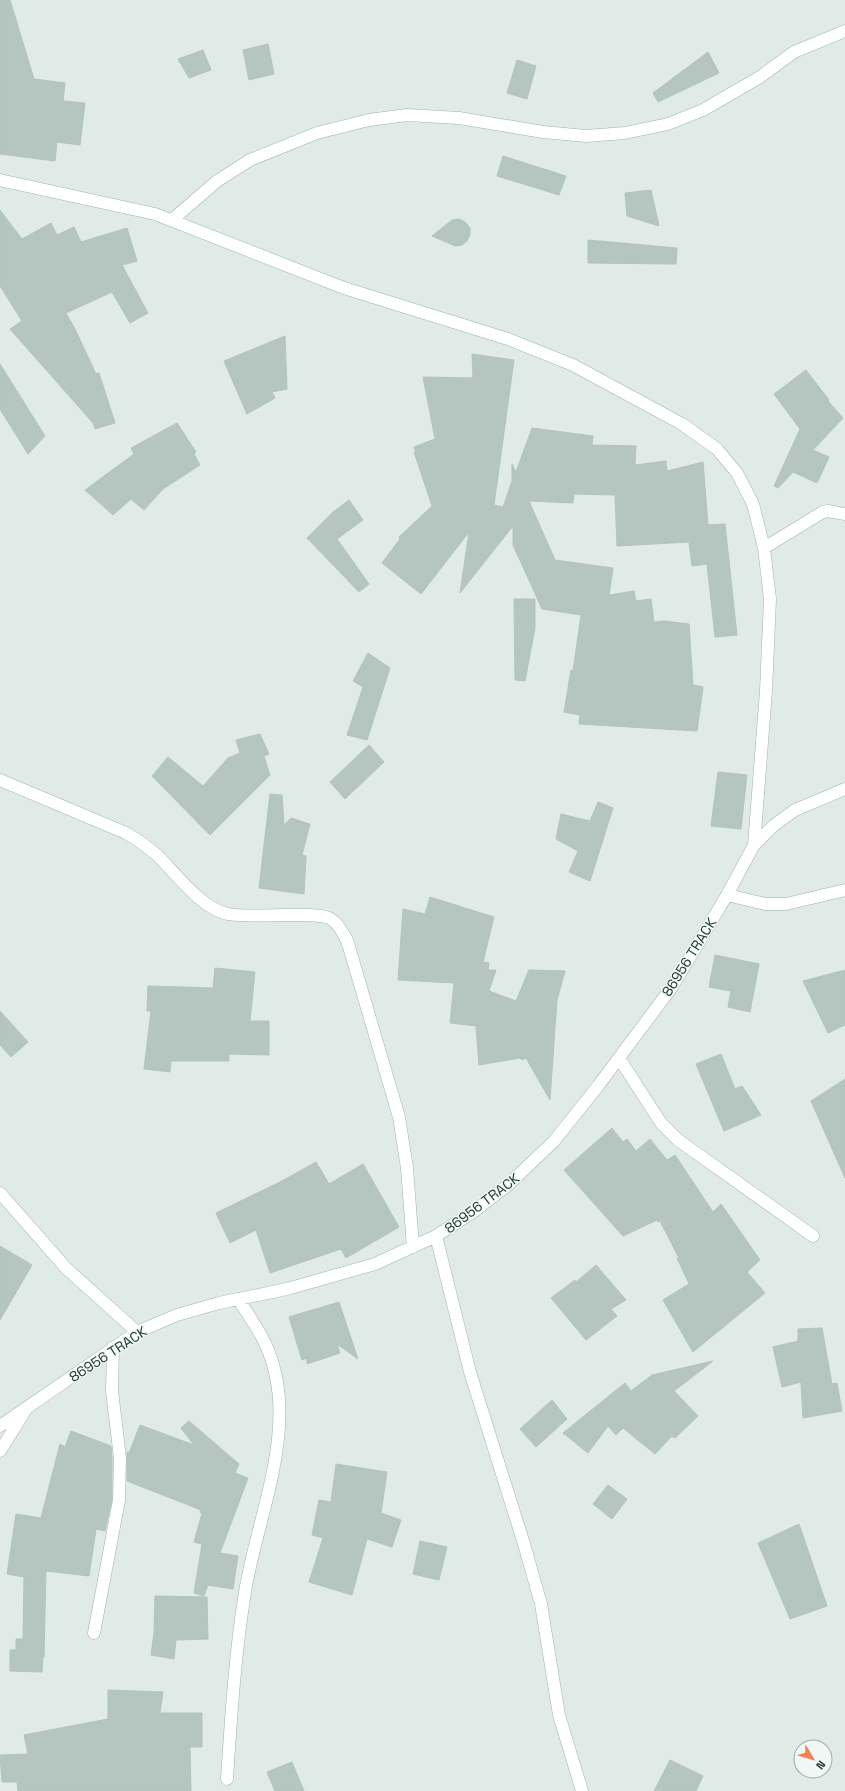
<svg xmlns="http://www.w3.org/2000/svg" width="845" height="1791" font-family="'Space Grotesk',sans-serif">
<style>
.building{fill:#b5c5bf;stroke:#b2c4bd}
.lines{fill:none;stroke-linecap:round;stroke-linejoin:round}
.minor-casing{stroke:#a3b2ad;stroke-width:13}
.minor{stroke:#fff;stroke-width:12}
.labels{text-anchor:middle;stroke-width:3;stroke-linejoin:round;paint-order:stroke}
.street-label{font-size:14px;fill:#213a33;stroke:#f0f7f4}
</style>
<rect width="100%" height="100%" fill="#e0eae6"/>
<!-- building -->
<path class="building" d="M0,0H10L34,79L65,83L63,101L85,103L80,145L57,142L55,161L0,154Z
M268,44L274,74L249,80L243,50Z
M203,50L211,70L189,78L178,59Z
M708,52L719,73L658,102L653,93Z
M517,60L536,66L527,99L507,93Z
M503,156L566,176L559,195L497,176Z
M651,190L659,226L627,216L625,193Z
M0,210L22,239L51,223L57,235L74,227L81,242L127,228L137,261L122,265L148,313L130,323L112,292L66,313L75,329L96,374L99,373L115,423L95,429L93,423L10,329L22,321L0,286Z
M459,219L465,222L470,228V235L467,241L462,245L455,246L432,236L452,220Z
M588,240L677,248L676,264L588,263Z
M285,336L287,389L272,392L275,398L247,414L224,361Z
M472,354L514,360L494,505L503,507L512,481V464L516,472L532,428L593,436L592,445L636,446L635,465L666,461L667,471L703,462L708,525L725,524L737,635L715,637L707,564L692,566L689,542L617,546L615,495L574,494L573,503L529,501L555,560L613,568L609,595L634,591L636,601L651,599L654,622L664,621L689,624L693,685L703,687L697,731L579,724L580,715L564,712L571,670L573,671L581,615L542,609L513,545V526L460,593L469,532L421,594L382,563L400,539L399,537L432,506L414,452H416L414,447L435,439L423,377L473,378Z
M0,364L45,436L28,454L0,409Z
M806,370L829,400L828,401L843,418L813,450L829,457L817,483L793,472L778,488L774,486L800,429L774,394Z
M177,423L196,452L194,454L200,465L163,489L144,510L131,499L113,515L85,490L134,454L131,448Z
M349,500L363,520L337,539L369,584L359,592L307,538L333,512Z
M514,599H535V628L525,681L515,680Z
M368,653L390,668L367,740L347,735L363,687L353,681Z
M260,734L269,754L264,756L270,775L210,835L152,776L168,757L203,786L228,758L240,753L236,740Z
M369,745L384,762L345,799L330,782Z
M718,772L747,775L741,829L711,826Z
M270,794L282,795L284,825L291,818L310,824L302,855L306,856L304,894L259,888Z
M598,802L613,808L590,881L569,872L578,851L556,839L561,814L590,821Z
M430,897L494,917L483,962L489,963L488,970H496L489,991L516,1001L529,970L565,971L557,1000L550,1100L526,1058L522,1060L520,1058L479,1065L476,1026L450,1023L454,983L398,980L403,909L425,914Z
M715,955L759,964L750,1012L728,1007L731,991L709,987Z
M215,968L255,972L250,1021H269V1055L229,1054V1061H171L170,1072L144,1069L151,1011H147L148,986L213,988Z
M845,970V1025L828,1033L803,981Z
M0,1011L28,1042L11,1057L0,1045Z
M721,1054L735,1089L742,1086L761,1115L724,1131L696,1064Z
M845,1079V1178L811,1101Z
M612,1128L623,1142L627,1139L636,1151L650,1139L667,1160L675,1155L713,1212L721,1204L760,1260L747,1272L765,1293L693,1352L663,1300L689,1284L677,1258H679L660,1221L658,1222L657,1220L623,1236L564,1170Z
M316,1162L329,1184L363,1164L399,1227L346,1258L341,1249L270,1273L256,1230L230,1243L216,1213L282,1181Z
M0,1246L32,1265L0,1320Z
M596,1265L626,1300L611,1309L617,1316L586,1340L551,1298L575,1280L576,1282Z
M339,1302L358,1359L337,1344L340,1353L307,1364V1358L302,1360L289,1317Z
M822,1328L832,1384L837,1383L842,1411L803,1418L801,1382L782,1387L773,1347L798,1341V1329Z
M713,1361L674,1391L698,1416L675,1438L672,1436L655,1454L623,1428L616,1435L608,1426L588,1453L563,1433L625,1383L631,1391L652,1375Z
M552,1400L567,1419L536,1447L520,1429Z
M189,1421L239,1464L235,1473L248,1478L220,1553L238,1556L233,1589L208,1585L204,1596L194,1593L202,1544L194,1542L202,1513L200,1512L201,1510L127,1481V1452L129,1453L140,1425L194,1445L181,1428Z
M71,1431L111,1446L112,1458V1499L105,1531L96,1529L89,1576L46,1571L44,1657H43L42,1672L10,1671V1650H16V1639H23L24,1577L7,1574L16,1514L41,1518L60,1444L65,1447Z
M336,1464L387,1472L381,1513L401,1520L392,1547L367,1539L352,1595L309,1582L323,1538L312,1535L319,1500L331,1502Z
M608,1485L627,1499L612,1519L593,1504Z
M799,1524L827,1606L790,1619L758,1543Z
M420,1541L447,1547L439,1580L413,1574Z
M155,1596L207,1597L208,1639L176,1640L174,1659L151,1655L154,1633Z
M108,1690L163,1692L160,1713H202V1747H190L191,1791H18L17,1782H2L0,1755L28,1754L24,1735L108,1719Z
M670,1760L703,1776L696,1791H654Z
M292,1762L304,1791H275L267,1772Z"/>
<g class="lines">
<defs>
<path id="minor" d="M0,180L155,214L344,288L508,339L573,365L682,424L717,449L737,473L753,504L764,548L770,599L766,691L754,845
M172,220L217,181L250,160L317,133L369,120L407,115L459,118L543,132L586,136L625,133L668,124L703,110L760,77L794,52L845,31
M764,548L823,512L828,511L845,514
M0,780L126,833C138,840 148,847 158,856C176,874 202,909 228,914C251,919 317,910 331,919C339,924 342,932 347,940L399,1117L407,1168L413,1247
M727,895L765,904H786L845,890
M619,1058L661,1123L678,1140L813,1236
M0,1193L66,1268L137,1332
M436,1236L470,1372L524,1544L541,1604L559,1715L582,1791
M0,1426L137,1332L177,1315L219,1303L287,1289L375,1264L436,1236L473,1212L508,1185L554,1141L598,1086L672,987L727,895L754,845L773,826L795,810L845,789
M0,1451L25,1411
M94,1633L119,1500L120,1458L112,1391L113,1347
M227,1779C231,1717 235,1654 245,1592C258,1512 302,1422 265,1343C258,1328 247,1313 238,1299"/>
</defs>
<!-- minor casing -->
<use href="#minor" class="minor-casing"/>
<!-- minor -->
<use href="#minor" class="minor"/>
</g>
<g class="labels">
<!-- street labels -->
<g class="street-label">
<text transform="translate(689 957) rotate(-58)" y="5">86956 TRACK</text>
<text transform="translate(482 1203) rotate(-37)" y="5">86956 TRACK</text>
<text transform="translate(108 1354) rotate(-33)" y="5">86956 TRACK</text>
</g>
</g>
<!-- north arrow -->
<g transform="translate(813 1759) rotate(128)"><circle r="19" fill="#f0f7f4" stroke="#9daba7"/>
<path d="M0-3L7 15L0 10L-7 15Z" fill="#ee805a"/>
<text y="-6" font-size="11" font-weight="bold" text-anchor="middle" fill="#213a33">N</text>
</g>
</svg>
